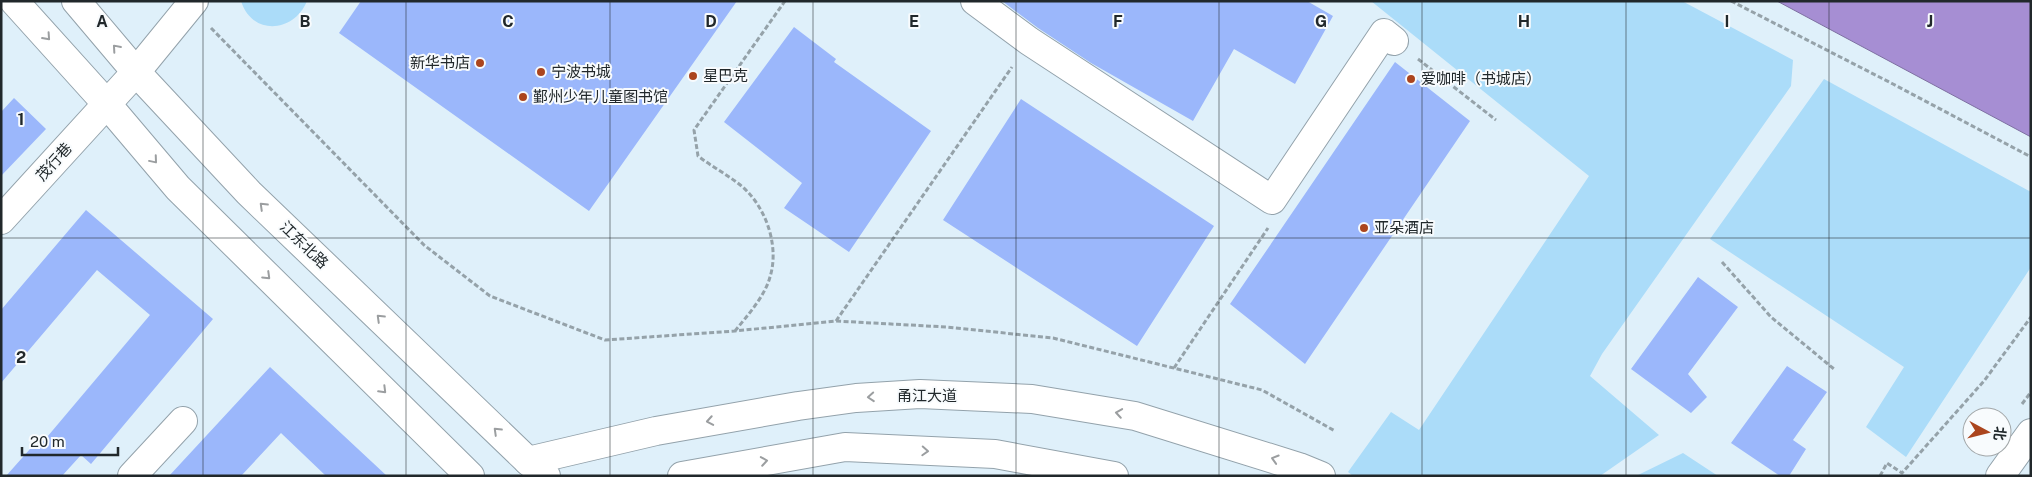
<svg xmlns="http://www.w3.org/2000/svg" width="2032" height="477" font-family="'Public Sans','Noto Sans SC',sans-serif">
<style>
.green{fill:#abdcf9}
.water{fill:#a68ed3;stroke:#7e6fa1}
.building{fill:#9bb7fb}
.lines{fill:none;stroke-linecap:round;stroke-linejoin:round}
.minor-casing{stroke:#93a2ab;stroke-width:30}
.major-casing{stroke:#93a2ab;stroke-width:30}
.path{stroke:#95a2a9;stroke-width:3;stroke-dasharray:5 2.5;stroke-linecap:butt}
.minor{stroke:#fff;stroke-width:28}
.major{stroke:#fff;stroke-width:28}
.oneway{stroke:#9b9ea0}
.grid{fill:none;stroke:#21282b;stroke-width:1;stroke-opacity:0.55}
.poi-dot{fill:#ab451e;stroke:#f8fbfd;stroke-width:2}
.labels{text-anchor:middle;stroke-width:4;stroke-linejoin:round;paint-order:stroke}
.poi-label{font-size:15px;fill:#21282b;stroke:#f8fbfd;text-anchor:start}
.street-label{font-size:15px;fill:#21282b;stroke:#f8fbfd}
.grid-label{font-size:16px;text-anchor:middle;font-weight:bold;fill:#21282b;stroke:#f8fbfd;stroke-width:4;stroke-linejoin:round;paint-order:stroke}
</style>
<rect width="100%" height="100%" fill="#dff0fa"/>
<!-- green -->
<path class="green" d="M241,1H307C294,33 252,36 241,1Z
M1371,1H1682L1793,60L1791,86L1602,354L1590,376L1659,435L1600,476H1353L1348,472L1391,412L1419,430L1589,176Z
M1824,79L2031,192V267L1906,457L1866,427L1904,367L1710,239Z
M1683,453L1718,476H1636Z"/>
<!-- water -->
<path class="water" d="M1777,1H2031V137Z"/>
<!-- building -->
<path class="building" d="M361,1H737L589,211L339,33Z
M1002,1H1307L1333,16L1295,84L1234,49L1193,121L1091,63L1038,28Z
M794,27L836,59L834,62L931,131L849,252L784,208L802,183L724,122Z
M1395,62L1470,121L1305,364L1230,304Z
M14,98L46,129L1,176V112Z
M1021,99L1214,226L1137,346L943,220Z
M86,210L213,319L91,464L81,455L62,476H6L38,440L42,443L150,315L97,270L1,383V310Z
M1698,277L1738,307L1688,374L1707,397L1691,413L1631,369Z
M1787,366L1827,392L1793,440L1806,449L1789,476H1780L1731,443Z
M270,367L387,476H326L281,433L241,476H169Z"/>
<g class="lines">
<defs>
<path id="minor" d="M975,1L1029,41L1272,200L1384,33L1394,41
M1,220L136,72L194,1
M528,461L656,431L798,406L856,398L920,394L1032,399L1135,416L1299,467L1321,476
M132,476L183,421
M682,476L845,447L995,454L1114,476"/>
<path id="major" d="M14,1L106,103L178,188L470,476
M76,1L136,72L249,193L528,461L546,476
M2000,476L2031,433"/>
</defs>
<!-- minor casing -->
<use href="#minor" class="minor-casing"/>
<!-- major casing -->
<use href="#major" class="major-casing"/>
<!-- path -->
<path class="path" d="M1731,1L1893,84L2031,157
M211,28L424,245L490,296L605,340L735,331L836,321L946,327L1053,338L1262,390L1335,431
M1418,59L1496,120
M1722,262L1771,317L1834,369
M836,321L1012,67
M735,331C747,316 765,296 770,277C780,245 765,204 739,184C726,174 711,166 698,156L694,130L785,1
M1174,368L1268,228
M2022,404L2031,392
M1880,476L1887,463L1902,473L1984,381L2031,317"/>
<!-- minor -->
<use href="#minor" class="minor"/>
<!-- major -->
<use href="#major" class="major"/>
</g>
<!-- one-way arrows -->
<defs><path id="oneway-chevron" d="M-2-3.5L2.5 0L-2 3.5" fill="none" stroke-width="1.6" stroke-linecap="round" stroke-linejoin="round" transform="scale(1.25)"/></defs>
<g class="oneway">
<use href="#oneway-chevron" transform="translate(47 37) rotate(48)"/>
<use href="#oneway-chevron" transform="translate(116 48) rotate(-131)"/>
<use href="#oneway-chevron" transform="translate(154 160) rotate(50)"/>
<use href="#oneway-chevron" transform="translate(263 206) rotate(-136)"/>
<use href="#oneway-chevron" transform="translate(267 276) rotate(44)"/>
<use href="#oneway-chevron" transform="translate(380 318) rotate(-136)"/>
<use href="#oneway-chevron" transform="translate(383 390) rotate(45)"/>
<use href="#oneway-chevron" transform="translate(871 397) rotate(176)"/>
<use href="#oneway-chevron" transform="translate(1119 413) rotate(-171)"/>
<use href="#oneway-chevron" transform="translate(710 421) rotate(170)"/>
<use href="#oneway-chevron" transform="translate(497 431) rotate(-136)"/>
<use href="#oneway-chevron" transform="translate(925 451) rotate(3)"/>
<use href="#oneway-chevron" transform="translate(1275 459) rotate(-163)"/>
<use href="#oneway-chevron" transform="translate(764 461) rotate(-9)"/>
</g>
<!-- grid -->
<path class="grid" d="M203,1V476M406,1V476M610,1V476M813,1V476M1016,1V476M1219,1V476M1422,1V476M1626,1V476M1829,1V476M1,238H2031"/>
<!-- markers -->
<g class="poi-dot">
<circle cx="480" cy="63" r="5"/>
<circle cx="541" cy="72" r="5"/>
<circle cx="693" cy="76" r="5"/>
<circle cx="1411" cy="79" r="5"/>
<circle cx="523" cy="97" r="5"/>
<circle cx="1364" cy="228" r="5"/>
</g>
<g class="labels">
<!-- poi labels -->
<g class="poi-label">
<text x="470" y="68" text-anchor="end">新华书店</text>
<text x="551" y="77">宁波书城</text>
<text x="703" y="81">星巴克</text>
<text x="1421" y="84">爱咖啡（书城店）</text>
<text x="533" y="102">鄞州少年儿童图书馆</text>
<text x="1374" y="233">亚朵酒店</text>
</g>
<!-- street labels -->
<g class="street-label">
<text transform="translate(54 162) rotate(-48)" y="5">茂行巷</text>
<text transform="translate(304 245) rotate(44)" y="5">江东北路</text>
<text x="927" y="401">甬江大道</text>
</g>
</g>
<g class="grid-label">
<text x="102" y="27">A</text>
<text x="305" y="27">B</text>
<text x="508" y="27">C</text>
<text x="711" y="27">D</text>
<text x="914" y="27">E</text>
<text x="1118" y="27">F</text>
<text x="1321" y="27">G</text>
<text x="1524" y="27">H</text>
<text x="1727" y="27">I</text>
<text x="1930" y="27">J</text>
<text x="21" y="125">1</text>
<text x="21" y="363">2</text>
</g>
<!-- border -->
<rect width="2032" height="477" fill="none" stroke="#21282b" stroke-width="5"/>
<!-- north arrow -->
<g transform="translate(1987 432) rotate(97)"><circle r="24" fill="#f8fbfd" stroke="#a2a7a9"/>
<path d="M0-4L9 19L0 12L-9 19Z" fill="#ab451e"/>
<text y="-8" font-size="14" font-weight="bold" text-anchor="middle" fill="#21282b">北</text>
</g>
<!-- scale -->
<path d="M22 447v8h96v-8" fill="none" stroke="#21282b" stroke-width="2.5"/>
<text x="30" y="447" font-size="15" fill="#21282b" stroke="#f8fbfd" stroke-width="4" paint-order="stroke">20 m</text>
</svg>
